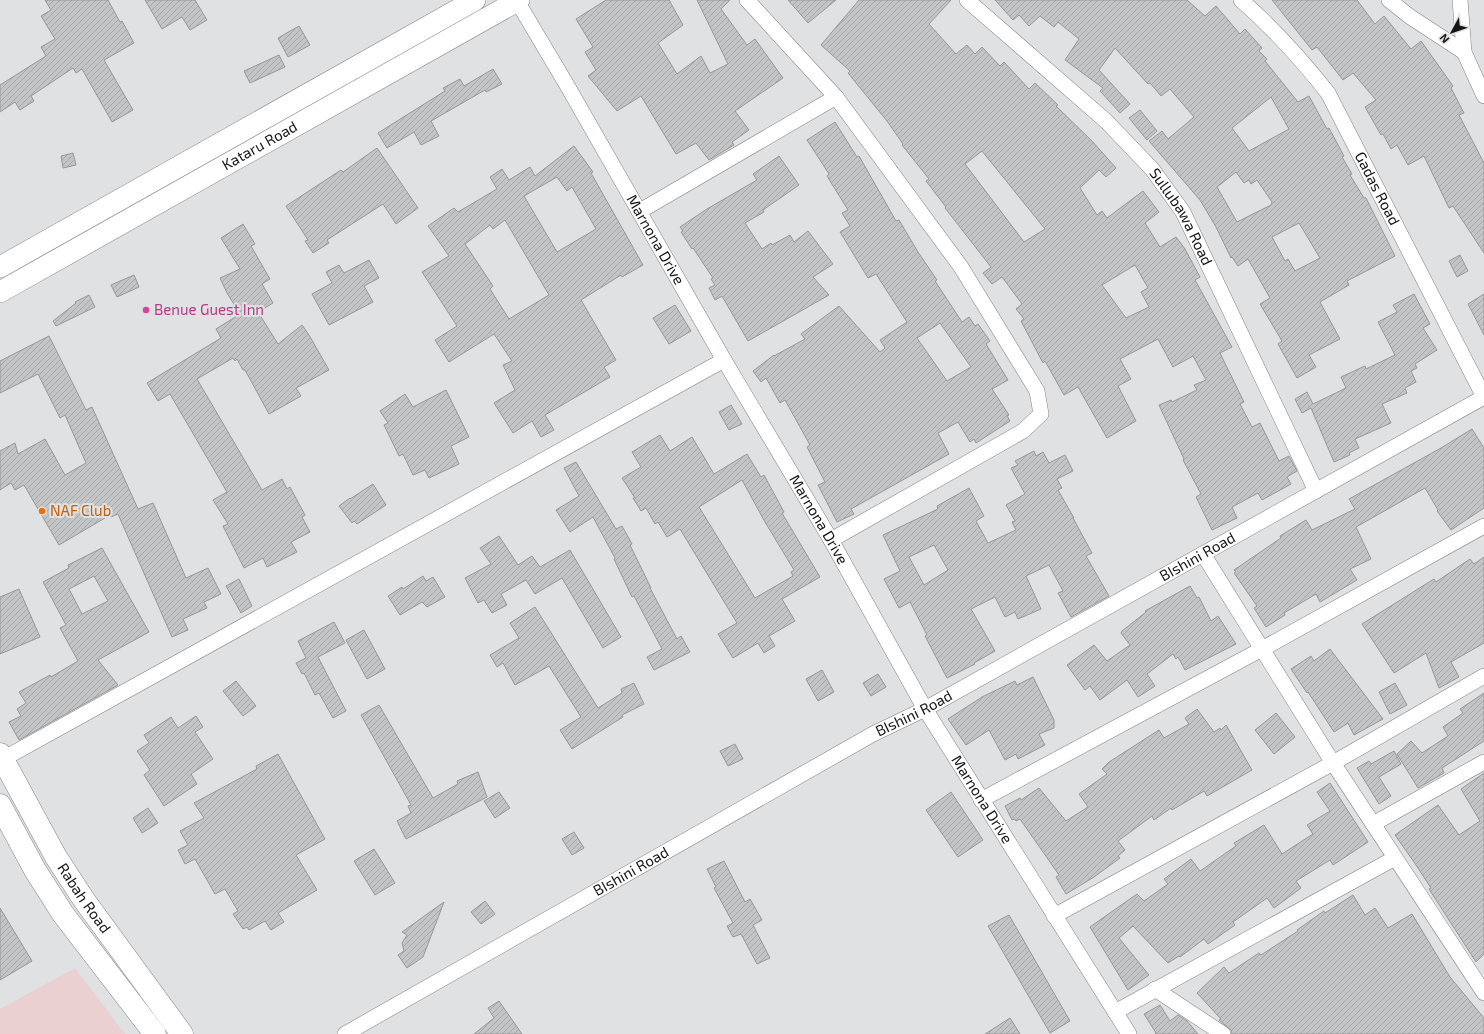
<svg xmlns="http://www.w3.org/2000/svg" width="1484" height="1034" font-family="'Exo 2',sans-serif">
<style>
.commercial{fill:#ead0d1}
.building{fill:url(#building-hatch);stroke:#959798;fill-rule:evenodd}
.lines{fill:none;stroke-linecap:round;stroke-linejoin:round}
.street-casing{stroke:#818284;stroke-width:16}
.secondary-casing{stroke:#818284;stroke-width:22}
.primary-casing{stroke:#818284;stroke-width:23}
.street{stroke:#fff;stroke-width:15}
.secondary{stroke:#fff;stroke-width:21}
.primary{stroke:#fff;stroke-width:22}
.hotel-dot{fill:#d1479c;stroke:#e0e1e3;stroke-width:1.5}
.food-dot{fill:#e8710a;stroke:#e0e1e3;stroke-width:1.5}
.labels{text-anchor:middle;stroke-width:4;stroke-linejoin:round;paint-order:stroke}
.street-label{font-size:15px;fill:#151516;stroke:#e0e1e3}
.hotel-label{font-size:15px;fill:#b23c85;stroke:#e0e1e3;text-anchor:start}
.food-label{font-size:15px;fill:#c56008;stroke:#e0e1e3;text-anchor:start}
</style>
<defs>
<pattern id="building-hatch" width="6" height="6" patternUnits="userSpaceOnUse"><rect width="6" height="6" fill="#c3c4c6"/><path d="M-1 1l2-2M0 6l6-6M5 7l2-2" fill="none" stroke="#a7a8a9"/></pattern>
</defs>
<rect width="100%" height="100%" fill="#e0e1e3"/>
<!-- commercial -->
<path class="commercial" d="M75,968L125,1034H0V1009Z"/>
<!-- building -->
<path class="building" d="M45,0H108L120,22L122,21L134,43L104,60L133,110L112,122L82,69L76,73L73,68L31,96L34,101L20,110L15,102L0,112V85L46,56L41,47L55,39L41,16L51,10Z
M145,0H195L207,20L190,30L182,17L162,29Z
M606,0H669L683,25L658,43L677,74L701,56L710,73L728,64L697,0H730L721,9L747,45L755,39L783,78L735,111L749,130L732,142L734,145L709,160L696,143L676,154L641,96L617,111L588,76L596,70L585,52L593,47L576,19Z
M788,0H836L808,23Z
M859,0H951L929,24L956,54L967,45L975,54L982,47L1000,66L1004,62L1029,89L1035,83L1058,105L1056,106L1092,141L1116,168L1106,177L1099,170L1080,188L1097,215L1102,211L1107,218L1143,191L1159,212L1145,223L1160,247L1176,237L1185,249L1200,277L1195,280L1232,347L1220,353L1244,402L1240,404L1252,427L1260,423L1279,461L1289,456L1297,471L1287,477L1291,484L1262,500L1258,493L1232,507L1237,518L1212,530L1196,497L1201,494L1183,460L1184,459L1159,405L1171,400L1172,402L1197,390L1194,385L1206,380L1193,356L1173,367L1158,339L1120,359L1131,379L1118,386L1136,421L1107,438L1078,387L1064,395L1045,361L1043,363L1021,321L1024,319L1016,309L1022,304L1002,277L992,284L983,273L991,267L945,208L946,207L926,181L929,179L902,145L903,144L887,121L848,73L850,71L821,45ZM982,151L1045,229L1024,242L965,164ZM1135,265L1148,288L1141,292L1149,307L1126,318L1102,285Z
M995,0H1187L1205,16L1216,6L1240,34L1245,29L1262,48L1259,51L1267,59L1265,61L1298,102L1309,96L1327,129L1329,128L1344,156L1342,157L1352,174L1350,175L1364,198H1366L1395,256L1347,281L1349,285L1320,302L1340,339L1309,355L1316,367L1297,378L1278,344L1282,341L1260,304L1270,298L1248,259L1238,266L1232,257L1231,258L1216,227L1200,200L1149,141L1162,131L1168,139L1194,117L1170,89L1161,96L1150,83L1148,84L1115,48L1099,70L1130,104L1120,113L1100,91L1103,88L1065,60L1079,39L1058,22L1054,27L1040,16L1029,26L1019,15L1013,20ZM1271,97L1289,129L1249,151L1232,128ZM1236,172L1244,183L1249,180L1251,184L1257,180L1272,202L1271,205L1237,222L1217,187ZM1299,223L1320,258L1295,271L1288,259L1285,261L1272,237Z
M1272,0H1357L1375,24L1384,16L1411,49L1421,41L1453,86L1451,88L1464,113L1459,115L1484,163V253L1453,206L1449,208L1424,156L1408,165L1397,145L1391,149L1383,134L1381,135L1365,107L1376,100L1353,73L1343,80L1317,47L1312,50Z
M299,26L310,45L288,57L278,38Z
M279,55L285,67L250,83L244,71Z
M493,69L502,84L486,92L485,90L431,121L439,136L421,145L414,132L387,148L378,133L445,91L443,88L460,79L464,86Z
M1140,110L1157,131L1147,140L1129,118Z
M835,122L857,157L859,156L896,221L899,220L918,252L937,280L935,281L962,322L969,317L975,326L978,324L990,341L986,344L1008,380L992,389L1009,415L1007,416L1010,421L976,443L974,439L970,442L958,422L938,433L949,454L851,509L854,514L837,522L818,485L825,482L807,447L810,445L785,400L780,403L766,378L761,382L753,371L774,355V356L805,339L801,334L839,306L880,352L885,348L880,340L907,322L876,274L868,278L840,232L850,226L842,213L848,210L827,176L829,174L807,140ZM940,323L971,367L947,381L917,338Z
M574,146L593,172L591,173L643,265L622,277L621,275L581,300L616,360L604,367L610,377L545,415L554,430L541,437L532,421L513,433L494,403L515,390L503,365L512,361L494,334L449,362L435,340L457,326L422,272L449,256L428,226L454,208L458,212L497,189L490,177L502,169L509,180L530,167L535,176ZM557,177L567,191L572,187L596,229L557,252L524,196ZM505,220L549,295L509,319L490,289L493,286L465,244L490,225L493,229Z
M377,148L418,208L396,224L383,204L327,240L329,243L313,253L305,241L308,240L286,206L341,170L343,172Z
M73,153L76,165L63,168L61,156Z
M779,156L799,185L763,210L764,212L745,223L762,249L771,243L772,245L790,235L794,242L808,231L833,264L813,277L829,295L748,341L722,296L715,300L709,288L715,285L711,279L713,278L693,248L692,249L681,232L683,231L680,227L707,209L757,180L753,174Z
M243,224L255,244L251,246L270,279L262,284L273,303L258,312L278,344L302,325L309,335L329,370L296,388L301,396L269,414L245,370H243L237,359L235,361L233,358L197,379L262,490L282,479L287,489L290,487L305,515L302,517L310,532L291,542L297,552L267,567L263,558L244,568L223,526L228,524L213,500L227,492L170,394L158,401L147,383L221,338L216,329L240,314L227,293L220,278L240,269L221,238Z
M1460,255L1468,271L1457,277L1449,261Z
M369,260L379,278L364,286L373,302L329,325L312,294L332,283L326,272L339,265L344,273Z
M134,275L139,287L117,297L111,285Z
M1414,294L1430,324L1423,328L1437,350L1415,364L1417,368L1411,371L1416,382L1405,388L1407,393L1382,404L1391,423L1355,439L1359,448L1349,453L1350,455L1334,462L1311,408L1302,413L1295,399L1307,392L1313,404L1346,388L1341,377L1365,366L1366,369L1395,355L1378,322L1397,312L1393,305Z
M1484,294V335L1468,304Z
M89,295L95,307L56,326L53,321L76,303L75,302Z
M675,305L691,331L669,344L653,318Z
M49,336L86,410L92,407L138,509L153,503L186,578L208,568L221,594L204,602L207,608L183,619L188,630L172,637L118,514L111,517L110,515L59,545L24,485L15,490L11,483L0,490V451L15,443L18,454L45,439L65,475L86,463L65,415L60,418L38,374L0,393V361Z
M446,390L469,437L451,446L459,464L429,478L425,470L413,475L403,454L399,456L384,425L388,423L380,411L405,394L413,407Z
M731,405L742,424L729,430L719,412Z
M1472,429L1484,448V508L1451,530L1437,511L1438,510L1425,488L1356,527L1371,559L1350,569L1357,580L1320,602L1316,594L1284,613L1285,615L1266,627L1254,608L1257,606L1234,573L1236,572L1234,570L1281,538L1280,536L1306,520L1312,530L1355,509L1349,499L1441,448Z
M660,435L670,451L692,437L714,474L747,454L761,477L764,475L784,512L782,513L820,577L782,599L795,621L769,636L775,646L764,653L758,643L733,658L718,634L737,623L680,529L667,537L658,522L655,524L646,508L641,511L633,498H635L622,478L641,467L632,452ZM742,480L765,522L794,570L791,572L793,576L755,598L699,507Z
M1034,451L1036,456L1043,452L1049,463L1065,455L1073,471L1057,479L1062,488L1058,490L1074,518H1073L1092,553L1086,556L1109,596L1071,617L1058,593L1063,591L1049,565L1026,576L1041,609L1018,619L1015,612L1005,617L995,597L971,609L995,651L974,663L975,664L947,678L925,636L927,635L910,602L899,608L884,579L900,571L883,535L938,509L937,506L969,488L984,516L976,521L988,543L1016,530L1012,522L1015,521L1006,505L1025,494L1011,468L1018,465L1015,461ZM934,545L948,570L924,585L909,557Z
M576,462L616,529L622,526L632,544L630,545L651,588H650L677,639L681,636L690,652L654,670L647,657L662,649L634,596L632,597L614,559L615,558L593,517L570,532L556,510L579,496L564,468Z
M373,484L386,505L357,524L354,521L352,523L339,506L350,498V499Z
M499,536L518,565L532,556L540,567L570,550L621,637L603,648L562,578L535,594L526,580L501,594L507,605L492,613L484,600L478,603L465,578L491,564L480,548Z
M102,548L149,632L98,660L118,685L19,740L9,722L21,716L17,709L26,703L19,692L50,675L51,677L78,661L60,628L66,625L43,582L69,568L68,565ZM94,576L108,601L82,614L69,589Z
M1484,557V643L1451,662L1459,677L1439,688L1426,653L1394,673L1362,624L1434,579L1436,582L1470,559L1474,564Z
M423,576L426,581L433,577L445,597L427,607L422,602L400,615L388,596L402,587L403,589Z
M239,579L252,606L241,613L226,586Z
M1190,586L1197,598L1199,597L1211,621L1218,616L1236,644L1185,670L1178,657L1176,659L1173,654L1147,674L1155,686L1138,697L1127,680L1100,700L1090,686L1085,690L1067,665L1094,645L1107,661L1130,645L1121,633L1122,631L1146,612L1145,611Z
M19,589L40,637L0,654V597Z
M535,607L598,708L622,693L621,689L634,683L644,704L622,715L623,717L572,749L560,730L581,717L549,666L515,685L503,663L497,667L490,655L519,638L510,623Z
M334,622L345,643L318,657L346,711L333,718L319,693L315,695L304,673L302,674L296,663L306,658L298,641Z
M364,630L385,669L367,679L346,640Z
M1330,649L1383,719L1354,735L1348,723L1334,732L1308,692L1307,693L1291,669L1311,656L1314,661Z
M822,670L834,692L818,701L806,679Z
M878,674L886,687L871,696L863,683Z
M1033,677L1054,720V728L1039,734L1045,745L1018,759L1016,754L1005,760L989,730L966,745L948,719L982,697L1015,681L1017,685Z
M236,681L256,706L243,716L223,691Z
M1395,683L1407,705L1390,714L1379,692Z
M1484,693V741L1442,768L1444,773L1418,788L1397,754L1411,741L1422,753L1448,736L1443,727L1463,713L1460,709Z
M379,705L433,798L458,784L457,781L478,772L487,797L406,839L397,821L411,813L408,806L411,805L361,715Z
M1197,709L1214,732L1220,728L1221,730L1226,725L1252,770L1207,796L1204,791L1172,810L1171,808L1154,820L1152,816L1118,841L1125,850L1118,856L1120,858L1094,877L1066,894L1056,877L1059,875L1020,819L1016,821L1015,819L1012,820L1005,806L1020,798L1021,800L1039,788L1066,821L1088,807L1079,794L1107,774L1102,769L1109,762L1159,730L1164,738L1189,724L1185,718Z
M1276,713L1295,737L1274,754L1255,730Z
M196,716L203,727L195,732L213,759L191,774L197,784L164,806L144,775L150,770L137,751L149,743L144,735L171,717L178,728Z
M735,744L743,759L728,766L720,751Z
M1394,751L1401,764L1379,777L1391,796L1379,804L1357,768L1369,761L1371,764Z
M278,754L325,839L296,855L317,890L278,913L284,922L271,930L265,921L249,930L247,927L243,929L233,914L238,911L225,889L215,894L195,859L185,864L178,850L188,845L180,831L204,818L194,803L257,769L256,766Z
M1484,773V954L1476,962L1429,889L1431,888L1414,862L1395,835L1438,805L1459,835L1480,821L1461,789Z
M1330,783L1368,842L1333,865L1330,860L1296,881L1301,888L1274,908L1267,898L1233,922L1235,925L1208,944L1204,939L1180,957L1179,956L1168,963L1133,926L1119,938L1149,975L1128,990L1090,927L1137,894L1144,901L1168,884L1164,879L1191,859L1200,871L1236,846L1234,843L1264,825L1282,854L1313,834L1307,825L1330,811L1317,792Z
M499,792L510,808L495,818L484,801Z
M951,792L983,840L958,857L926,810Z
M148,808L158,823L142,833L133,818Z
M574,832L584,848L572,855L562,839Z
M374,849L395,883L375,895L354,861Z
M724,861L745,902L750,899L762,920L753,925L770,958L757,964L741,934L733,937L727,926L733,923L714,888L716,887L707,869Z
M1353,895L1365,915L1375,908L1388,928L1412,914L1450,977L1484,1018V1034H1232L1231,1030L1219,1020L1221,1019L1197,993L1224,967L1229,973L1259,953L1261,955L1298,931L1297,930L1324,911L1325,913Z
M485,901L495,914L481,924L471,912Z
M444,902L423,957L407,968L398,955L404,951L402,943L407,935L402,932Z
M0,908L32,961L0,980Z
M1009,915L1070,1021L1050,1033L988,926Z
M499,1001L522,1034H474L494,1018L488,1008Z
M1160,1005L1170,1021L1178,1015L1187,1021L1198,1034H1155L1156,1033L1144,1014Z
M1010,1018L1020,1034H985Z"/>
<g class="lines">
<defs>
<g id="street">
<path d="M747,0L836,97L961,267L1037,391L1041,414L1023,431L831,540"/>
<path id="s1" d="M967,0L1106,121L1152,169L1183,212L1316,491"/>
<path id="s2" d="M1241,0C1273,28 1302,60 1328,93L1484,397"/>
<path d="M1389,0L1409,16L1464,52"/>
<path d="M1460,0L1464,52L1484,96"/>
<path id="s3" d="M517,1L568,87L724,360L831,540L925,709L1129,1034"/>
<path d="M640,211L836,97"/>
<path d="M1203,554L1333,763L1484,993"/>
<path d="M3,759L724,360"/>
<path d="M981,800L1262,649L1484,526"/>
<path d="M1373,824L1484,762"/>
<path d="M1054,916L1333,763L1484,676"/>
<path d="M1155,989L1223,1034"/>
<path d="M1115,1012L1395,858"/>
<path id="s4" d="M345,1034L873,734L925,709L1484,397"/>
</g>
<g id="secondary">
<path d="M0,267L475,0"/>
<path id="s5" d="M0,292L519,0"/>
</g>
<g id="primary">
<path id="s6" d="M0,754L56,857L84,900L182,1034"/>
<path d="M0,805L35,870L63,914L155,1034"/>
</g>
</defs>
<!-- street casing -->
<use href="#street" class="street-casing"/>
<!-- secondary casing -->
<use href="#secondary" class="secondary-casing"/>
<!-- primary casing -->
<use href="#primary" class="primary-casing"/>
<!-- street -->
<use href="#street" class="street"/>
<!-- secondary -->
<use href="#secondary" class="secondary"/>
<!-- primary -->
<use href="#primary" class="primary"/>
</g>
<!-- markers -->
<circle class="hotel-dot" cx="146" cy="310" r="4"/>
<circle class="food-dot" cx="42" cy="511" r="4"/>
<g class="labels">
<!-- street labels -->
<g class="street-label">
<text dy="5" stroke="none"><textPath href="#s5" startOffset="298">Kataru Road</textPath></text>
<text dy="5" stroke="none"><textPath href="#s2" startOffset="235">Gadas Road</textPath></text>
<text dy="5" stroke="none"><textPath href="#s1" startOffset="307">Sullubawa Road</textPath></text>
<text dy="5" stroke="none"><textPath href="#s3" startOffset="276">Marnona Drive</textPath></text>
<text dy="5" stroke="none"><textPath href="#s3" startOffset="600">Marnona Drive</textPath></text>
<text dy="5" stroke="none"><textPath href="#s4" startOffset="977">BIshini Road</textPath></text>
<text dy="5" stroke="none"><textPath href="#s4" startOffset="653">BIshini Road</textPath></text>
<text dy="5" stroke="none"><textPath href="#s3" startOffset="924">Marnona Drive</textPath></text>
<text dy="5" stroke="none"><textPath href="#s4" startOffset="329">BIshini Road</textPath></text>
<text dy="5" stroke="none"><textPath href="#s6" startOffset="167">Rabah Road</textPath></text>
</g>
<!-- hotel labels -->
<g class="hotel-label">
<text x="154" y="315">Benue Guest Inn</text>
</g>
<!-- food labels -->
<g class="food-label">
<text x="50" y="516">NAF Club</text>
</g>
</g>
<!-- north arrow -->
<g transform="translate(1452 32) rotate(230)" stroke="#e0e1e3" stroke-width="3" paint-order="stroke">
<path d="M0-3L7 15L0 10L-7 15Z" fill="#151516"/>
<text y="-6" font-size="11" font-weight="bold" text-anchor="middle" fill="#151516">N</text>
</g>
</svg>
